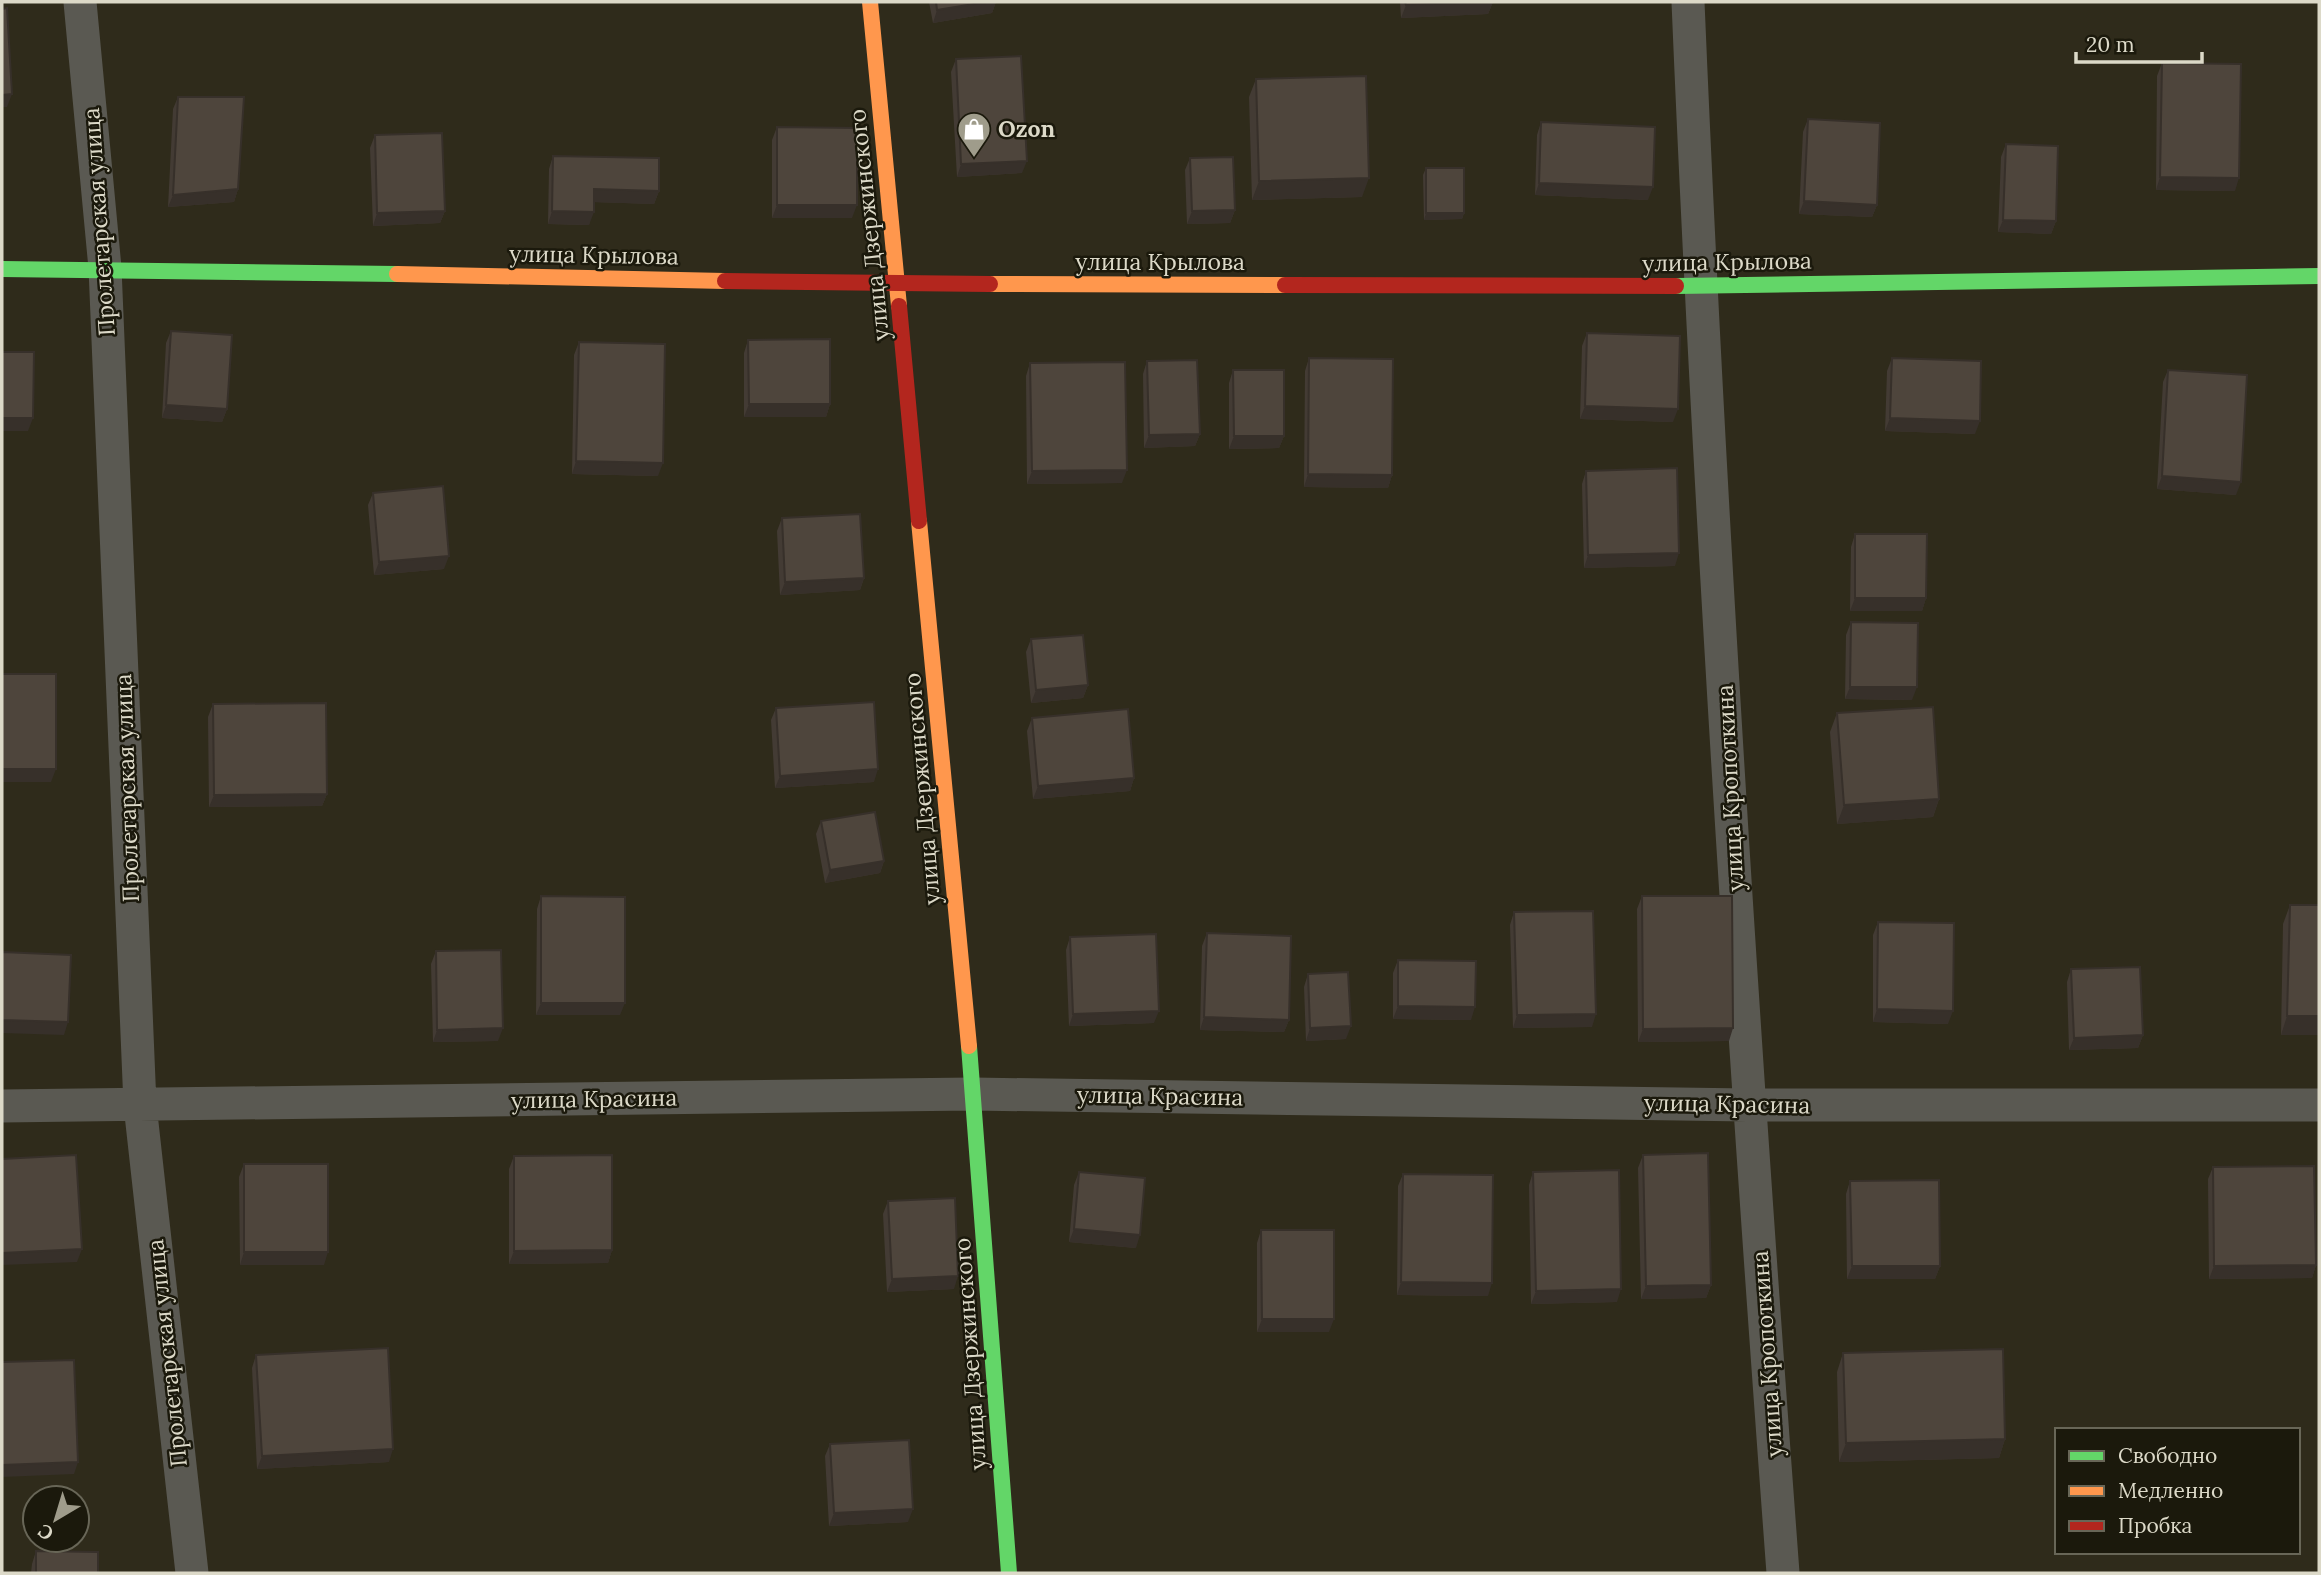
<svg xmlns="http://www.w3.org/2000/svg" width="2321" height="1575" font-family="Lora,serif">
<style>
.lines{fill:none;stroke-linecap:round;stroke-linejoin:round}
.street{stroke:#5a5952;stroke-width:33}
.fast{stroke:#63d668;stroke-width:16}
.slow{stroke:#ff974d;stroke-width:16}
.jam{stroke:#b3261e;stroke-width:16}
.wall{fill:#433b34}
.shaded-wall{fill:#37302a}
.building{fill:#4e453c;stroke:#37302a;stroke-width:2}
.labels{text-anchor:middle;stroke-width:5;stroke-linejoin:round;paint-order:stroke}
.poi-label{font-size:23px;font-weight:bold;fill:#dcd9c8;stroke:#1b190c;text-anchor:start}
.street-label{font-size:23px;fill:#dcd9c8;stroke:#1b190c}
</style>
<rect width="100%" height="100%" fill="#2f2b1b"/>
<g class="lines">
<!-- street -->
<path class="street" d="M80,2L105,268L140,1105L192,1573
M1688,2C1710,526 1744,1050 1783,1573
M2,1106L973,1094L1748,1105H2319"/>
<!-- fast -->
<path class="fast" d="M2,269L397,274
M1676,286L2319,276
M969,1046L1009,1573"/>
<!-- slow -->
<path class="slow" d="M870,2L899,306
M397,274L725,281
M990,284L1285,285
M919,521L969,1046"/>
<!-- jam -->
<path class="jam" d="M725,281L990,284
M1285,285L1676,286
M899,306L919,521"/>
</g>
<!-- wall -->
<path class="wall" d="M929,2H996L992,13L933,23Z
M1400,2H1493L1488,14L1401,18Z
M956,59L1022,173L957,177L951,72Z
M2162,63L2235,191L2156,190L2157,76Z
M1256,79L1362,197L1252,200L1249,97Z
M178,97L238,189L234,202L168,207L173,109Z
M1808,119L1877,205L1872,217L1799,214L1803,132Z
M1541,122L1648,200L1535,195L1537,135Z
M777,127L852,218H772V140Z
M375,135L445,211L440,223L373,226L370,148Z
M2006,144L2056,221L2051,234L1998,232L2001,157Z
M553,156L659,191L654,204L594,202L589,225L548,224L549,169Z
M1190,158L1235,210L1230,223L1187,224L1185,170Z
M1426,168L1464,213L1462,219L1424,220L1423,175Z
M171,331L227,409L222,422L162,418L166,343Z
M1587,333L1673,422L1580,419L1582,346Z
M748,340L830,404L826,417H744V353Z
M579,342L658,476L572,474L574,355Z
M1309,358L1392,475L1388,488L1304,487L1305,371Z
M1892,358L1975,434L1885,431L1887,371Z
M1147,361L1200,434L1195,446L1144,448L1143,374Z
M1030,363L1122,483L1027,484L1026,376Z
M1233,370L1284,436L1279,448L1229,449V383Z
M2168,370L2236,495L2157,489L2163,382Z
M1586,471L1675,566L1584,568L1582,484Z
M373,493L444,569L374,575L368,505Z
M782,518L864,578L860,590L780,595L777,531Z
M1855,534L1926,598L1922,611H1850L1851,547Z
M1851,622L1912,700L1845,699L1846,635Z
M1031,639L1088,685L1083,698L1031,703L1026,652Z
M213,704L327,794L322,806L209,807L208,717Z
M776,708L874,782L775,788L771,720Z
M1837,713L1939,799L1933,817L1837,824L1830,732Z
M1032,718L1134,778L1130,791L1033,799L1027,731Z
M821,821L884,861L880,873L825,883L816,834Z
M541,896L620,1015H536L537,909Z
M1642,896L1729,1041L1638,1042L1637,909Z
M2290,905H2319V1035H2281L2283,924Z
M1514,912L1592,1027L1513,1028L1510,925Z
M1878,922L1948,1024L1873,1022V935Z
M1207,933L1289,1020L1284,1032L1200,1030L1202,946Z
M1070,937L1154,1023L1069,1026L1066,950Z
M436,951L498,1041L433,1042L431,964Z
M1398,960L1471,1020L1393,1019V973Z
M2071,969L2143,1035L2138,1048L2069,1050L2067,982Z
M1308,974L1346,1039L1306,1041L1304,987Z
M1643,1155L1711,1285L1706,1298L1641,1299L1638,1168Z
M514,1156L612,1250L608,1263L509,1264V1169Z
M244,1164L324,1265H240L239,1177Z
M2213,1167L2316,1265L2312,1278L2209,1279L2208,1179Z
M1079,1172L1136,1248L1069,1242L1074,1185Z
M1533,1172L1617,1302L1531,1304L1529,1185Z
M1403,1174L1488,1296L1397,1295L1398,1186Z
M1850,1181L1940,1266L1935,1279H1847L1846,1194Z
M888,1201L954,1289L887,1292L883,1214Z
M1261,1230L1329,1332H1257V1243Z
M1843,1353L2005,1439L1999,1458L1839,1462L1837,1372Z
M256,1355L389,1462L257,1469L252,1368Z
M830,1444L908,1522L829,1526L825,1456Z
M36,1551L98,1573H31L32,1564Z"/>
<!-- shaded-wall -->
<path class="shaded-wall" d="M986,2H996L992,13L933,23L937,10Z
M1493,2L1488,14L1401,18L1406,5Z
M12,94L7,107H2V95Z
M1027,161L1022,173L957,177L961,164Z
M2160,177L2239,178L2235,191L2156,190Z
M1369,178L1362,197L1252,200L1259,181Z
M1539,183L1653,187L1648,200L1535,195Z
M238,189L234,202L168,207L173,195Z
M594,189L659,191L654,204L590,202Z
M1804,201L1877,205L1872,217L1799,214Z
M777,205H857L852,218H772Z
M1235,210L1230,223L1187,224L1192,211Z
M445,211L440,223L373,226L377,213Z
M552,211L594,212L589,225L548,224Z
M1426,213H1464L1462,219L1424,220Z
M2003,220L2056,221L2051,234L1998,232Z
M749,404H830L826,417H744Z
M166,405L227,409L222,422L162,418Z
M1585,406L1678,409L1673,422L1580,419Z
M2,418H33L28,431H2Z
M1890,418L1980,421L1975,434L1885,431Z
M1200,434L1195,446L1144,448L1149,435Z
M1234,436H1284L1279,448L1229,449Z
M576,461L663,463L658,476L572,474Z
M1127,470L1122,483L1027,484L1032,471Z
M1308,474L1392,475L1388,488L1304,487Z
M2162,476L2241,482L2236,495L2157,489Z
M1679,553L1675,566L1584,568L1588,555Z
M449,556L444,569L374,575L379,562Z
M864,578L860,590L780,595L785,582Z
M1855,598H1926L1922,611H1850Z
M1088,685L1083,698L1031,703L1036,690Z
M1850,687H1917L1912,700L1845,699Z
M2,769H56L51,782H2Z
M878,769L874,782L775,788L780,776Z
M1134,778L1130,791L1033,799L1038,786Z
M327,794L322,806L209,807L214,795Z
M1939,799L1933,817L1837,824L1844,805Z
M884,861L880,873L825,883L830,870Z
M541,1003H625L620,1015H536Z
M1398,1006L1475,1007L1471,1020L1393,1019Z
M1877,1009L1953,1011L1948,1024L1873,1022Z
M1159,1011L1154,1023L1069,1026L1073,1014Z
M1596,1014L1592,1027L1513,1028L1517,1015Z
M2287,1016H2319V1035H2281Z
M1204,1017L1289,1020L1284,1032L1200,1030Z
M2,1020L68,1022L64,1035L2,1033Z
M1351,1026L1346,1039L1306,1041L1310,1028Z
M503,1028L498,1041L433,1042L437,1030Z
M1733,1028L1729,1041L1638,1042L1643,1029Z
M2143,1035L2138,1048L2069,1050L2074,1038Z
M1074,1229L1140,1235L1136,1248L1069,1242Z
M82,1249L77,1262L2,1265V1253Z
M612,1250L608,1263L509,1264L514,1251Z
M244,1252H328L324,1265H240Z
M2316,1265L2312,1278L2209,1279L2214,1266Z
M1852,1266H1940L1935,1279H1847Z
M958,1276L954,1289L887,1292L892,1279Z
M1401,1282L1492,1283L1488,1296L1397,1295Z
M1711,1285L1706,1298L1641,1299L1646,1286Z
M1621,1289L1617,1302L1531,1304L1536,1291Z
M1262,1319H1334L1329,1332H1257Z
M2005,1439L1999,1458L1839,1462L1846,1443Z
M393,1449L389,1462L257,1469L262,1456Z
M78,1462L74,1474L2,1477V1465Z
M913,1509L908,1522L829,1526L834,1513Z"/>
<!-- building -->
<path class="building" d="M936,2H986L937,10Z
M1405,2H1489L1406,5Z
M7,8L12,94L2,95V9Z
M1021,56L1027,161L961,164L956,59Z
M2162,63L2241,64L2239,178L2160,177Z
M1366,76L1369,178L1259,181L1256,79Z
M178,97H244L238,189L173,195Z
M1808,119L1880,123L1877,205L1804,201Z
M1541,122L1655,127L1653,187L1539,183Z
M777,127L857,128V205H777Z
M442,133L445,211L377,213L375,135Z
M2006,144L2058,146L2056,221L2003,220Z
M553,156L659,158V191L594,189V212L552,211Z
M1233,157L1235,210L1192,211L1190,158Z
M1426,168H1464V213H1426Z
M171,331L232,335L227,409L166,405Z
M1587,333L1680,336L1678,409L1585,406Z
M830,339V404H749L748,340Z
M579,342L665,344L663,463L576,461Z
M2,352H34L33,418H2Z
M1309,358L1393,359L1392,475L1308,474Z
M1892,358L1981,361L1980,421L1890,418Z
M1197,360L1200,434L1149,435L1147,361Z
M1125,362L1127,470L1032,471L1030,363Z
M1233,370H1284V436H1234Z
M2168,370L2247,375L2241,482L2162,476Z
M1677,468L1679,553L1588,555L1586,471Z
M443,486L449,556L379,562L373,493Z
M860,514L864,578L785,582L782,518Z
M1855,534H1927L1926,598H1855Z
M1851,622L1918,623L1917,687H1850Z
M1083,635L1088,685L1036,690L1031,639Z
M2,674H56V769H2Z
M874,702L878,769L780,776L776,708Z
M326,703L327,794L214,795L213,704Z
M1933,707L1939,799L1844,805L1837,713Z
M1128,709L1134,778L1038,786L1032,718Z
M875,812L884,861L830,870L821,821Z
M541,896L625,897V1003H541Z
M1642,896H1732L1733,1028L1643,1029Z
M2290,905H2319V1016H2287Z
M1593,911L1596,1014L1517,1015L1514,912Z
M1878,922L1954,923L1953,1011L1877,1009Z
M1207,933L1291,936L1289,1020L1204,1017Z
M1156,934L1159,1011L1073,1014L1070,937Z
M501,950L503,1028L437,1030L436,951Z
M2,952L71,955L68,1022L2,1020Z
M1398,960L1476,961L1475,1007L1398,1006Z
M2140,967L2143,1035L2074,1038L2071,969Z
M1348,972L1351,1026L1310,1028L1308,974Z
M1708,1153L1711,1285L1646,1286L1643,1155Z
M76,1155L82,1249L2,1253V1159Z
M612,1155V1250L514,1251V1156Z
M244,1164H328V1252H244Z
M2314,1166L2316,1265L2214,1266L2213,1167Z
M1619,1170L1621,1289L1536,1291L1533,1172Z
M1079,1172L1145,1178L1140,1235L1074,1229Z
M1403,1174L1493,1175L1492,1283L1401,1282Z
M1939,1180L1940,1266H1852L1850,1181Z
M955,1198L958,1276L892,1279L888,1201Z
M1261,1230H1334V1319H1262Z
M388,1348L393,1449L262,1456L256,1355Z
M2003,1349L2005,1439L1846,1443L1843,1353Z
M74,1360L78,1462L2,1465V1362Z
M909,1440L913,1509L834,1513L830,1444Z
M36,1551L98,1552V1573H36Z"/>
<!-- icons -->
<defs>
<symbol id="shop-pin" viewBox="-11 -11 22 30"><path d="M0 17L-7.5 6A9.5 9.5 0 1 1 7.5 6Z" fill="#9f9c8b" stroke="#1b190c"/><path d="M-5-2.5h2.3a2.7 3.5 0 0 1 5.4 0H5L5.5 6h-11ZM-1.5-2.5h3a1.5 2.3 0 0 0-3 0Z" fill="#fff"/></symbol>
</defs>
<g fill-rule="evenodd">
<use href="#shop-pin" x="955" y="110" width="38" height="52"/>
</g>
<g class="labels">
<!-- poi labels -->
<g class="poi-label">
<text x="998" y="137">Ozon</text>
</g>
<!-- street labels -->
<g class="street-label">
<text transform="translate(99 222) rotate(-94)" y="8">Пролетарская улица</text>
<text transform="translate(869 225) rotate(-96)" y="8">улица Дзержинского</text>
<text transform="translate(594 255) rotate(1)" y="8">улица Крылова</text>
<text x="1160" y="270">улица Крылова</text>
<text transform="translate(1727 262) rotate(-1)" y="8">улица Крылова</text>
<text transform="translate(127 788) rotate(-92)" y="8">Пролетарская улица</text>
<text transform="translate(1730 788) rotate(-93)" y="8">улица Кропоткина</text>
<text transform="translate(922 789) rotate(-95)" y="8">улица Дзержинского</text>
<text transform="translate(1160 1096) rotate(1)" y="8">улица Красина</text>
<text transform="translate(594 1099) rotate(-1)" y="8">улица Красина</text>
<text transform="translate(1727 1104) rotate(1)" y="8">улица Красина</text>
<text transform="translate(167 1353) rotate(-96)" y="8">Пролетарская улица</text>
<text transform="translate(970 1354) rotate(-94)" y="8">улица Дзержинского</text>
<text transform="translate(1767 1354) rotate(-94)" y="8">улица Кропоткина</text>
</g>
</g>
<!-- border -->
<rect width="2321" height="1575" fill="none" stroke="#dcd9c8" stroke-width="7"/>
<!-- legend -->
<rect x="2055" y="1428" width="245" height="126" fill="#1b190c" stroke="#686657" stroke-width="2"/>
<rect x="2069" y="1451" width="35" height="10" fill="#63d668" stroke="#686657" stroke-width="2"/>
<text x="2118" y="1463" font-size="21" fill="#dcd9c8">Свободно</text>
<rect x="2069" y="1486" width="35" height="10" fill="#ff974d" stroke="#686657" stroke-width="2"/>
<text x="2118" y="1498" font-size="21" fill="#dcd9c8">Медленно</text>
<rect x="2069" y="1521" width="35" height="10" fill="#b3261e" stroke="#686657" stroke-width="2"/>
<text x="2118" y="1533" font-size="21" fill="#dcd9c8">Пробка</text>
<!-- north arrow -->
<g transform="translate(56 1519) rotate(218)"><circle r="33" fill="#1b190c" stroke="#686657" stroke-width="2"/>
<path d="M0-5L12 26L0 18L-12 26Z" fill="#9f9c8b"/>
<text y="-10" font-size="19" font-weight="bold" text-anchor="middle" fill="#dcd9c8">С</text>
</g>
<!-- scale -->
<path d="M2076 52v10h126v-10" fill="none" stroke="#dcd9c8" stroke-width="3.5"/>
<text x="2086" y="52" font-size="21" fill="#dcd9c8" stroke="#1b190c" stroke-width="5" paint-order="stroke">20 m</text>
</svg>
